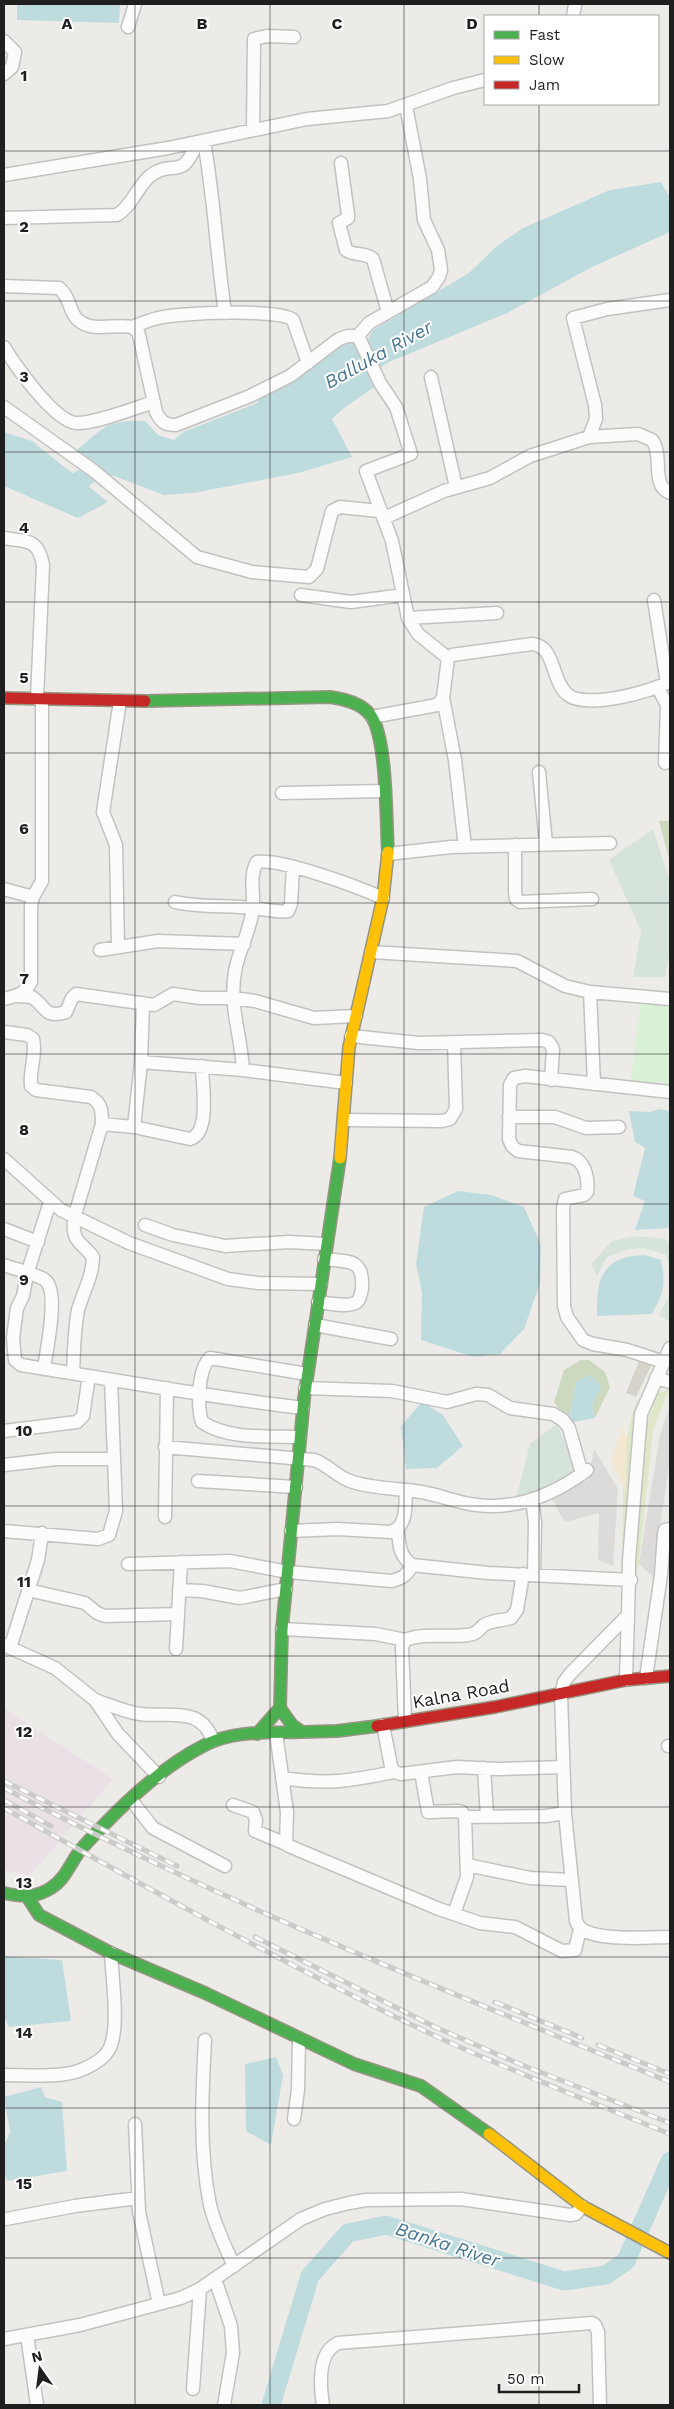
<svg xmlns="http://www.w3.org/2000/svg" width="674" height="2409" font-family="'Work Sans',sans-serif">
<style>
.residential{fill:#dcdbd9}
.industrial{fill:#eae1e7}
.construction{fill:#d6d4ca}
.grass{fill:#dee8c9}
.forest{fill:#cdd9bf}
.wetland{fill:#d6e3da}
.sand{fill:#f4e7cf}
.park{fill:#d9f1d6}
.water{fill:#bedcde}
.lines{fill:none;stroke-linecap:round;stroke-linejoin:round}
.river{stroke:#bedcde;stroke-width:19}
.street-casing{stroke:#c3c2c0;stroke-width:15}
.fast-casing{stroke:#969581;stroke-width:14}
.slow-casing{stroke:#969581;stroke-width:14}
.jam-casing{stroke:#969581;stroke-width:14}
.street{stroke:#fcfcfc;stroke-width:12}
.fast{stroke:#4caf50;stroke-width:11}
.slow{stroke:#ffc107;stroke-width:11}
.jam{stroke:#c62828;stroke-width:11}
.rail-casing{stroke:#cbcbca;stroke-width:5}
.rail{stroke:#fff;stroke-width:3;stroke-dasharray:9;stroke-linecap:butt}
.grid{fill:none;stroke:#1f1f1f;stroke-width:1;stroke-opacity:0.55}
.labels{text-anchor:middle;stroke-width:4;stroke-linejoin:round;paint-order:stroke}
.street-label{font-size:18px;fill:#1f1f1f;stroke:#fff}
.water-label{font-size:19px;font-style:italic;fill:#487791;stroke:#fff}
.grid-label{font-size:16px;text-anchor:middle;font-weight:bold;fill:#1f1f1f;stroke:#fff;stroke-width:4;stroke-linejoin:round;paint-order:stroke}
</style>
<rect width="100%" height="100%" fill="#edebe8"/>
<!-- residential -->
<path class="residential" d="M670,1406V1458L653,1577L639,1564L660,1435Z
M594,1449L618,1489L613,1566L598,1560L599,1513L565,1522L550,1496L588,1480Z"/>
<!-- industrial -->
<path class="industrial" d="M4,1708L113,1779L30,1875L4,1870Z"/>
<!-- construction -->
<path class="construction" d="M656,1356L636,1397L626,1393L639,1361Z"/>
<!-- grass -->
<path class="grass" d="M669,1389L653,1431L638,1571L635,1565L647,1424L658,1393Z
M638,1399L625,1547L622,1546C624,1503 620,1437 638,1399Z"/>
<!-- forest -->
<path class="forest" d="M659,821H670V862Z
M581,1360H589L605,1372L610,1387L595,1418L592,1405L602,1386L576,1381L568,1423L554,1402L564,1370Z"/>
<!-- wetland -->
<path class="wetland" d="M653,829L670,882V949L665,977H633L641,931L609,860Z
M637,1236L665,1239L670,1243V1272L666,1255C640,1245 631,1247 606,1258L597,1276L591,1264L612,1241Z
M670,1294V1322L659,1315Z
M557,1424L578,1471L543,1492L516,1499L530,1444Z"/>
<!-- sand -->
<path class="sand" d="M623,1427L627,1439L625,1490L611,1461Z"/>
<!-- park -->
<path class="park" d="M641,1001L670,1003V1089L660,1081L647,1088L630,1086Z"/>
<!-- water -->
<path class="water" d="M17,4H120L119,23L17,20Z
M661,182L670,198V232L592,267L507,313L389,362L378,369L366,343L373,330L469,273L497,246L523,228L610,190Z
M355,339L377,385L344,408L332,419L352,457L298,473L193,493L164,495L114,476L103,474L77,450C105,426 107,420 145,421L158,435L174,440L183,432L257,403L265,390L335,346Z
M4,432L32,441L108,502L78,518L4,486Z
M660,1109L670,1111V1228L635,1230L645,1201L633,1196L645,1148L635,1142L629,1111L650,1112Z
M458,1191L491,1195L524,1207L541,1245L540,1283L524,1329L500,1354L474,1357L421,1340L422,1293L416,1264L424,1207Z
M645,1255L661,1260C666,1285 664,1292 652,1314L597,1316C596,1277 603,1256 645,1255Z
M590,1375L602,1386L592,1405L595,1418L568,1423L576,1381Z
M422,1402L443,1415L463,1446L437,1468L406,1469L401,1426Z
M4,1956L62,1960L71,2021L9,2027L4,2016Z
M276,2057L283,2075L271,2145L246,2131L245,2064Z
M41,2087L45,2097L62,2102L67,2171L7,2181L4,2170V2146L10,2131L4,2097Z"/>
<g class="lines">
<!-- river -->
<path class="river" d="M57,485C90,483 85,473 107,457
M271,2405L310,2276L348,2233L386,2225L564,2281L606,2275L626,2261L670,2161"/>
<defs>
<path id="street" d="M573,16L575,5
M128,27L135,4
M4,41L15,52L12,67L4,74
M406,106L420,179L424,220L438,250L441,270L439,277L432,287L369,323L358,336L380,383L396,407L411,454L366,471L392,541L408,618L418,634L448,658
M253,130L254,39L267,36L294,37
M204,141C214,198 217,256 225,313
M341,163L348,215V218L339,223L346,250C353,256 365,252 373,259L388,312
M4,175L168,148L307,119L388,111L453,88L485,80
M4,218L117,215C132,206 137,187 150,176C173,158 182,183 197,142
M4,286L59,288C69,296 68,305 74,315C86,335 114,323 132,327L138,332L140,339L156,412C161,422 165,425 176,425L250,396L290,376L339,339L348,336H358
M132,327C141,324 149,320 158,318C177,313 282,308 293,320L308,363
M4,347C15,365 54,421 76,423C94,424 135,408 154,402
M431,377L456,487
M4,407L94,471L197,557L252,572L309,577L317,569L332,511L340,507L379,511
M589,437L638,434L652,440C664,456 650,485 670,493
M384,518L444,491L490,478L530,456L589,437L596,419L595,405L573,318L607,309L670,300
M4,538C27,542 38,538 43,565L37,699
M301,595L351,602L403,595
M654,600L667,683
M408,618L497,613
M658,688L667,705L665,763
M443,698L455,760L465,847
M372,717L437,705L443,698L448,658L452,655L532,644C556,646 551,681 567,694C584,710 652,692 670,681
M539,772L546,844
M282,793L385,791
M515,845V892L516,899L520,902L592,899
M388,854L451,847L610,843
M4,889L33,897
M175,902C202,908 226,905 253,908C265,909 276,913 288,911L291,904L293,867
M118,947L116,845L103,812L120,701
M100,950L158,941L244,944
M371,952L517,961L565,986L590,992L670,999
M590,992L594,1084
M17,996L32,997C46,1006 44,1019 66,1012L72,998L76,994L154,1005L173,994L200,998H233L255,1001L314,1018L356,1016
M4,999C16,996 25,994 31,982V906L33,897L42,881V700
M4,1032L27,1035L33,1039C37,1055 29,1070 31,1086L36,1090L91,1097C102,1104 102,1111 102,1124L74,1218C72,1244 80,1240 93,1257C93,1276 83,1292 78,1310C74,1331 74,1352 73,1373
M351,1036L419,1043L542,1040L549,1042L553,1049L551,1080
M141,1062L243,1070L346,1083
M243,1070C241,1034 229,1008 235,971C239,949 251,930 253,907C254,892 249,876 257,862C281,858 358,887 383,898
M509,1117H555L586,1128L619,1127
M344,1120L442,1121L450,1119L456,1109L454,1043
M102,1124L134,1127L190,1139C211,1133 202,1084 202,1066
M134,1127L141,1062L143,1003
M4,1159L61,1210L129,1243L228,1279L258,1283L321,1284
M50,1202L27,1274L23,1296L17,1308L13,1338L15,1360L21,1365C115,1380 209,1397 303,1408
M145,1225L173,1235L225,1246L289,1242L326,1244
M4,1229L38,1242
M4,1265C14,1269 37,1274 45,1280C60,1291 46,1351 44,1369
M318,1302C328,1303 348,1308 357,1302C361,1298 361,1293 362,1288C364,1258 348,1262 324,1259
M315,1325L391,1339
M664,1362L627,1350L593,1344L583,1340L567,1317L564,1306L563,1208L565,1199L584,1195L587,1192C589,1179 585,1161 572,1157L518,1151L512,1146L509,1139L510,1085L514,1078L525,1076L670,1092
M656,1378L670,1382
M305,1388L392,1391L447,1402L476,1394L488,1395L510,1408L553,1414L563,1420L569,1428L582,1474
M4,1431L77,1422L83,1416L89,1376
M300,1437C270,1436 228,1440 202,1422C197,1407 198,1369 210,1358L307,1374
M165,1447L314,1460C327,1464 336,1476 350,1481C372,1489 397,1488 421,1492C440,1495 458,1503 477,1505C518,1510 555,1494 587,1470
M4,1465L56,1459H114
M198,1481L296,1487
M532,1500L535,1522L534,1575
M165,1517L167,1388
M398,1529C399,1545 399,1555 412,1565L488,1573L631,1580
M4,1531L98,1539L109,1535L116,1511L111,1380
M291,1531L337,1529L391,1532C408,1526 405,1505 406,1490
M128,1564L230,1561L288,1572L392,1581C403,1578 407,1575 412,1565
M28,1590L85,1603L97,1613L105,1616L178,1614
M179,1590L202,1591L240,1598L286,1589
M627,1616L570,1674L564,1682L561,1694L565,1813L576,1921C582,1944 651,1937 670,1937
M282,1629L376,1634L405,1640
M4,1645L55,1668L95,1700L118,1734L159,1777
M10,1648L38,1560L42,1533
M176,1649L181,1562
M646,1678L661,1575L664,1534L665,1530L670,1529
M626,1680C627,1640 629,1600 629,1560L641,1414L670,1348
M95,1700C110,1705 125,1712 140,1714C170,1718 201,1705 213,1741
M405,1721L402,1647L405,1640C425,1632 447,1638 468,1635C477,1634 478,1630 484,1625C492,1620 502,1621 511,1618L517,1610L523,1574
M383,1725L391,1766L394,1772L401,1774L457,1767L498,1769L563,1767
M276,1733L287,1812L286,1844L289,1846L439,1909L480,1923L515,1927L562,1951L575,1950L580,1929
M668,1746H670
M484,1768L487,1816
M421,1772L428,1812L458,1811L462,1812L465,1817L467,1877L454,1914
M282,1778C328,1785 350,1781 394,1772
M132,1801L153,1828L225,1866
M233,1805L253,1812L256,1820L255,1831L286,1844
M465,1817L546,1816L565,1813
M467,1865L530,1878L572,1880
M205,2040C202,2094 199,2151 210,2205C215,2226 225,2246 234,2266
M4,2075C24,2075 45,2077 65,2074C81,2072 106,2061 111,2045C119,2023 112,1977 111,1953
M294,2119L298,2090L299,2039
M135,2124L139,2212L159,2304
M6,2219L75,2206L138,2198
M215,2279L231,2326L233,2353L224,2405
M27,2335L37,2405
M4,2339L80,2325L181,2298L200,2289L301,2219L325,2209L349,2203L366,2200L461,2199L570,2215L576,2214L582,2206
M193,2389L200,2289
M323,2405C320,2386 317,2353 338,2343L592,2323L595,2325L598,2332L600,2405"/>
<path id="fast" d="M145,701L330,697C345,699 365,704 373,719C387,746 386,819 388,852
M340,1158L304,1399L282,1629L280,1708L292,1725L302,1732L337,1731L377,1726
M257,1734L280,1708
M4,1893C21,1897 36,1898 51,1888C67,1878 71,1860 83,1847C118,1809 159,1768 205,1745C234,1730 270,1733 302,1732
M28,1898L39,1915L111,1953L205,1993L354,2064L421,2086L489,2134"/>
<path id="slow" d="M340,1158L349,1047L383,898L388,852
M489,2134L582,2206L670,2253"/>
<path id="jam" d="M4,698L145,701
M377,1726L495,1707L626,1680L670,1676"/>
</defs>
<!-- street casing -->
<use href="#street" class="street-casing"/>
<!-- fast casing -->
<use href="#fast" class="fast-casing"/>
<!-- slow casing -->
<use href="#slow" class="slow-casing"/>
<!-- jam casing -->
<use href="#jam" class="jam-casing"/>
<!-- street -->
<use href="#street" class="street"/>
<!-- fast -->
<use href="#fast" class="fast"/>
<!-- slow -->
<use href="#slow" class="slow"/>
<!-- jam -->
<use href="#jam" class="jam"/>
<defs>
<path id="rail" d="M4,1781L177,1866
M4,1788C219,1901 446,1991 670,2082
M4,1800L51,1826
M4,1808C144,1886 284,1964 429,2033C508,2070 589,2101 670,2134
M255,1937L435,2027L522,2065L670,2123
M495,2002L582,2038
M598,2045L670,2074"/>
</defs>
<!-- rail casing -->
<use href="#rail" class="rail-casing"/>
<!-- rail -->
<use href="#rail" class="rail"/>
</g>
<!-- grid -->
<path class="grid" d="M135,4V2405M270,4V2405M404,4V2405M539,4V16M539,104V2405M4,151H670M4,301H670M4,452H670M4,602H670M4,753H670M4,903H670M4,1054H670M4,1204H670M4,1355H670M4,1506H670M4,1656H670M4,1807H670M4,1957H670M4,2108H670M4,2258H670"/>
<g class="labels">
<!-- street labels -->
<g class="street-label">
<text transform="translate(461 1694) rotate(-10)" y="6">Kalna Road</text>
</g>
<!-- water labels -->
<g class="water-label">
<text transform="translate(378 354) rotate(-29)" y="7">Balluka River</text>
<text transform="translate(448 2244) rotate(18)" y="7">Banka River</text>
</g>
</g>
<g class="grid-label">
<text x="67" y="29">A</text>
<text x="202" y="29">B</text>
<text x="337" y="29">C</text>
<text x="472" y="29">D</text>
<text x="24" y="81">1</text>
<text x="24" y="232">2</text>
<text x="24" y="382">3</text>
<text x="24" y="533">4</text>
<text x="24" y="683">5</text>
<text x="24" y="834">6</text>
<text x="24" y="984">7</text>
<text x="24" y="1135">8</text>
<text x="24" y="1285">9</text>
<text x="24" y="1436">10</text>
<text x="24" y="1587">11</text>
<text x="24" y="1737">12</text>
<text x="24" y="1888">13</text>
<text x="24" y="2038">14</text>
<text x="24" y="2189">15</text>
</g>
<!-- border -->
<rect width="674" height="2409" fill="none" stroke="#1f1f1f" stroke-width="10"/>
<!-- legend -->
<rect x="484" y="15" width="175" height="90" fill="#ffffff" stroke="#a5a5a5"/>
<rect x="494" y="31" width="25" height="8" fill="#4caf50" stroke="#a5a5a5"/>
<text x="529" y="40" font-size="15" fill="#1f1f1f">Fast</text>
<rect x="494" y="56" width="25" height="8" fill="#ffc107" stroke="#a5a5a5"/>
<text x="529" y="65" font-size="15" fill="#1f1f1f">Slow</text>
<rect x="494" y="81" width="25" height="8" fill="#c62828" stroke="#a5a5a5"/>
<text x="529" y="90" font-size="15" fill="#1f1f1f">Jam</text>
<!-- north arrow -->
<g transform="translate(40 2369) rotate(346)" stroke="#ffffff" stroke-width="4" paint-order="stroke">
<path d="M0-4L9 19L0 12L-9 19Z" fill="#1f1f1f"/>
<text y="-8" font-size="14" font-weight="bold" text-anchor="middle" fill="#1f1f1f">N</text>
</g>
<!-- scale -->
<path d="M499 2384v8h80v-8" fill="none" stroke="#1f1f1f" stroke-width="2.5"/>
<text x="507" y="2384" font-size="15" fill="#1f1f1f" stroke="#ffffff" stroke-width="4" paint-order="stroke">50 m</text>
</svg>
